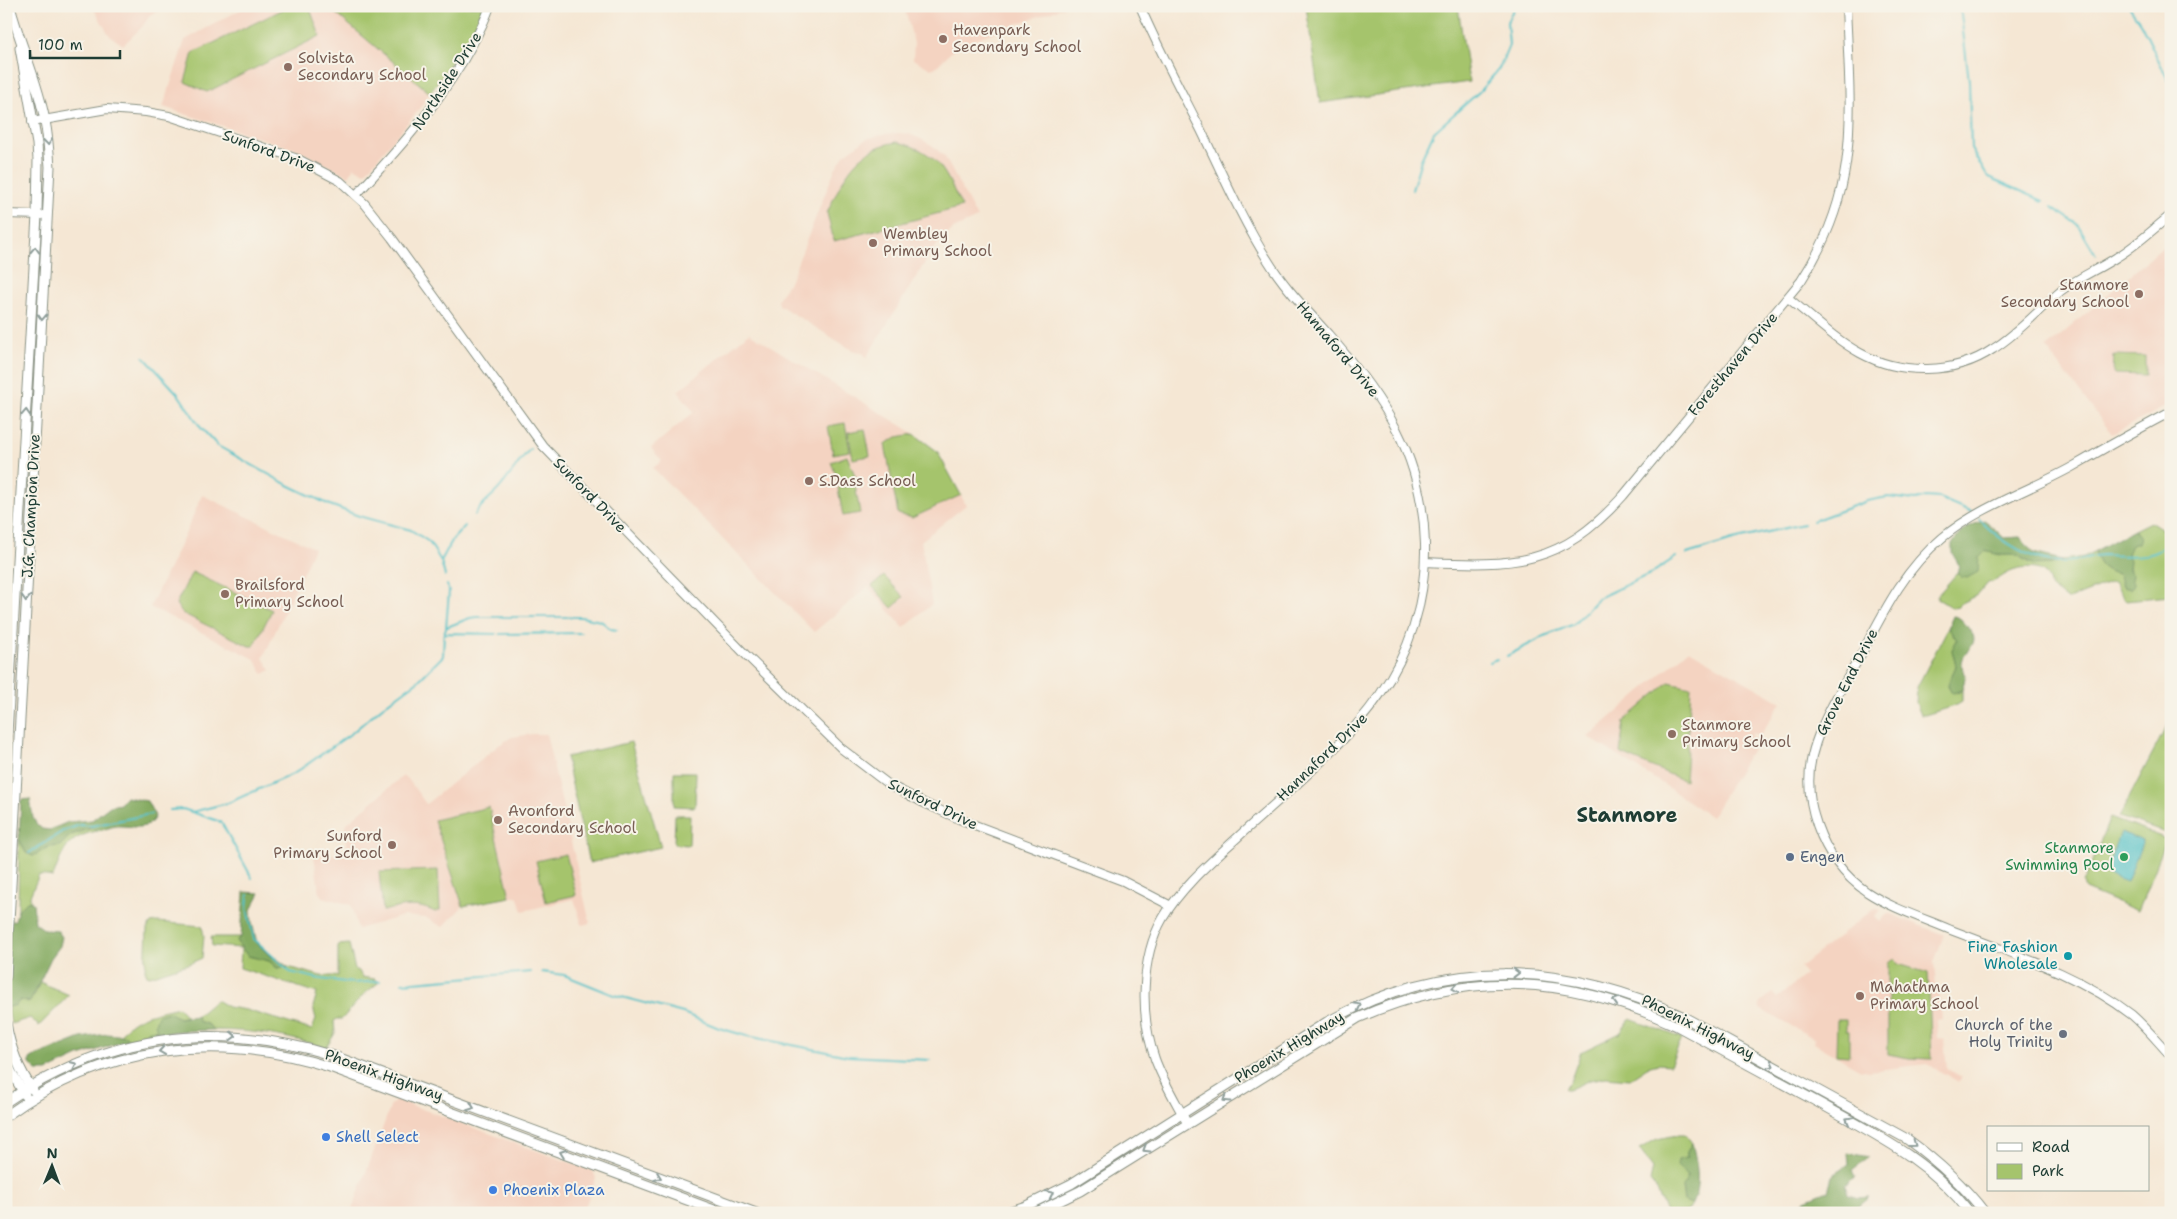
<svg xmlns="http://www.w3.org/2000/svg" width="2177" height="1219" font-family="'Shantell Sans',sans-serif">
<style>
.built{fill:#f4d3c1}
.green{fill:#a5c46c;stroke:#628050}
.forest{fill:#84aa60;stroke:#52744a}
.water{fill:#53c1c7;stroke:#397f7e}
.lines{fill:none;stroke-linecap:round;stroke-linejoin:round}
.stream{stroke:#53c1c7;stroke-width:2}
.minor-casing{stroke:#8a9284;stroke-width:10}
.major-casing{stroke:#8a9284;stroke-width:11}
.minor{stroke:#fff;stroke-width:8}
.major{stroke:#fff;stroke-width:9}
.oneway{stroke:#8f9e9a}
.education-dot{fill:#8d6e63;stroke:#f7f3e8;stroke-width:2}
.service-dot{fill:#5c6f8a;stroke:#f7f3e8;stroke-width:2}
.leisure-dot{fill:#2e9e5b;stroke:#f7f3e8;stroke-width:2}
.culture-dot{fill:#0f9aa8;stroke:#f7f3e8;stroke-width:2}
.worship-dot{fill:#6b7280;stroke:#f7f3e8;stroke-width:2}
.shop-dot{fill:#3f7fe0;stroke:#f7f3e8;stroke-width:2}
.labels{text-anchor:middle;stroke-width:4;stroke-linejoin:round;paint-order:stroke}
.education-label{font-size:15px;fill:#785e54;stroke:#f7f3e8;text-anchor:start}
.street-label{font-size:15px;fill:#1f3d34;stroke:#f7f3e8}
.leisure-label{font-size:15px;fill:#27864d;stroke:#f7f3e8;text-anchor:end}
.service-label{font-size:15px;fill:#4e5e75;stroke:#f7f3e8;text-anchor:start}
.culture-label{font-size:15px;fill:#0d838f;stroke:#f7f3e8;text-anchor:end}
.worship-label{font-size:15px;fill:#5b616d;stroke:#f7f3e8;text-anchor:end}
.shop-label{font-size:15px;fill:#366cbe;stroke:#f7f3e8;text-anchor:start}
.district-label{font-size:20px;font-weight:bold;fill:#1f3d34;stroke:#f7f3e8}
</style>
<rect width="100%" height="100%" fill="#f7f3e8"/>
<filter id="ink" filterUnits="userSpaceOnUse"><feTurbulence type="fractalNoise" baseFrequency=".02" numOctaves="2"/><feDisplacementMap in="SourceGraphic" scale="10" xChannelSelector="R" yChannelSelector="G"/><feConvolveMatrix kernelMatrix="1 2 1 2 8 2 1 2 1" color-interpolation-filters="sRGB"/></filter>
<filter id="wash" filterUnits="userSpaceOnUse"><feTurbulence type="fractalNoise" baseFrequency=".0096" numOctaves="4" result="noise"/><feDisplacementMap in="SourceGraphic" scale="20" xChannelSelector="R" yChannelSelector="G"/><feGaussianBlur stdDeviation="1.12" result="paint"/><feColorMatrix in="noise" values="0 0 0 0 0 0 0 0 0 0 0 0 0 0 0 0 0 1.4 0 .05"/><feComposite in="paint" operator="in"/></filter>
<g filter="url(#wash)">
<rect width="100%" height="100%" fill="#f5e7d4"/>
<!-- built -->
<path class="built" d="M92,6H176L151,14L142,27L123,45L110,36Z
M247,6H327L430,93L417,112L365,173L354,167L349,176L298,150L163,107L185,40Z
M904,6H1067L964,43L952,51L936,67L931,69L913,59L914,43Z
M898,133L909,134L921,139L933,146L945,157L977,218L953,229L934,248L866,358L864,354L859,352L857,353L779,305L778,299L792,277L835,169L844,155L866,139L884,134Z
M2171,240V404L2112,434L2046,348Z
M749,333L912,432L937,451L966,505L921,541L932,604L904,628L868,587L814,632L653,468L662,461L651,448L694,412L678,391Z
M202,495L314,548L263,658L271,670L263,674L255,659L150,607L184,537Z
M1689,650L1781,702L1760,736L1752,733V738L1758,739L1711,817L1666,786L1588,737Z
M532,734H546L590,923L582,925L574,899L523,911L517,896L463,906L443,927L426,918L403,916L358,929L351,905L323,897L319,891L314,855L348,854L345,825L403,776L408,779L426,804L499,745L512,737Z
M1875,908L1881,910L1875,917L1880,922L1888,913L1944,935L1934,962L1936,988L1939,989L1942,1019L1936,1020L1937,1038L1944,1039L1947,1069L1962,1077L1959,1082L1927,1064L1868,1071L1859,1069L1814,1043L1815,1039L1760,1009L1759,1004L1772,993L1777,998L1806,974L1800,967Z
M397,1100L593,1171L596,1178L583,1213H351L391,1105Z"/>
<!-- green -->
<path class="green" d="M290,6H309L320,36L207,92L185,82L193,53Z
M327,6H484L472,33L430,93Z
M1306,6H1458L1469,82L1320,103Z
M897,142C940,152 944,171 962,207L834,241L827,213C844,177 854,149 897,142Z
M2114,355L2145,356V375L2113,374Z
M845,423L850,451L833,454L828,426Z
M865,429L870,456L853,459L848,432Z
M914,434L937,451L961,495L912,518L898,514L885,444L897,437Z
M847,456L856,478L840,485L831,462Z
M855,485L860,513L843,516L838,488Z
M2150,522L2164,531L2171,539V596L2125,600L2115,583L2112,582L2067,600L2051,588C2050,586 2050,583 2049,580C2045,565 2021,567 2010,572C2001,576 1998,581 1988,583L1978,595L1960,604L1959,607L1952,608L1938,599L1937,596L1957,573L1958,575L1985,551L2000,555H2017L2029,563L2052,564L2062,560L2084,557L2095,551C2097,565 2104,570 2118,574L2123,587L2131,579L2127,550L2136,531L2134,530Z
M192,572L272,610L254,646H249L182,613L176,604Z
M884,576L904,597L892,608L872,586Z
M1948,628L1957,640L1952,650L1956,666L1948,685L1958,693L1962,690V702L1957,705L1925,715H1921L1916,703L1917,687Z
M1669,682L1691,687L1685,781L1620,753L1624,721Z
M2171,718V835L2119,817Z
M631,742L661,847L589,863L566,757Z
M674,772H696L695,807L674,806Z
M489,807L510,897L463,906L434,820Z
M675,815H690L689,845L674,844Z
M2110,818L2167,839L2138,911L2085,889L2083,883Z
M93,828L97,831C67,837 63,851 53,877L39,875L30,896L31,902L27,901L18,910L19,839L26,853L33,856L49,847L60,846L71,835Z
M566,854L576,895L546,902L536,861Z
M438,870L440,910L435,912C417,903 402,906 383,911L379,872Z
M157,922L202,926L204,936L202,958L191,963L150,976L147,975L145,970L147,929L151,923Z
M211,937H241L237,940V942L248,956L269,961L277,968L288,967L321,976H338V945L349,944L355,969L359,971L362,977L375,979L378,983L363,995L342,1019H337L334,1021L335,1033L326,1048C289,1036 252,1030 213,1030L209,1025L198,1021L197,1016L216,1000L228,1007L246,1010L312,1030L316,1019L313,1007L317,993L240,968L241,948L212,946Z
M1895,959L1898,964L1928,973L1932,1059L1909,1058L1888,1054V963Z
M40,982L69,995L39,1026L30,1018L11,1024L8,1007L16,1005L20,1000L27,1002L35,994Z
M178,1007L187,1016L179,1018L165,1013L162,1015L157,1030L147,1031L145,1036L128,1040L126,1036H120C132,1015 156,1013 178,1007Z
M1630,1019L1682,1038L1670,1065L1658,1064L1647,1067L1629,1079L1606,1077L1590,1080L1568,1090L1564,1088L1570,1082L1581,1052L1620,1033Z
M1837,1020H1846V1030L1849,1031V1056L1836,1055Z
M1677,1135H1686L1692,1143L1687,1152L1686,1183L1682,1188L1684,1201L1692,1204L1687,1212L1666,1213L1657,1190L1650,1181L1653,1168L1639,1149L1657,1139Z"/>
<!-- forest -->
<path class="forest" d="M1986,521L2004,538L2020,537L2033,553L2062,560L2052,564L2034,565L2017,555H2000L1985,551L1979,557L1978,572L1967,578L1961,577L1957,573L1959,565L1952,553V544C1958,532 1973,522 1986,521Z
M2134,530L2140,537L2138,543L2131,545L2127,554L2130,560L2129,570L2132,574L2131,579L2134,584L2131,589L2123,587L2118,574C2103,570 2098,566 2095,551Z
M1953,616C1960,617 1962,620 1966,625C1968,628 1971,632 1973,635C1979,649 1952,655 1966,675L1962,690L1954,693L1951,692L1948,685L1956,666L1952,650L1957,640L1948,628Z
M126,797L147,801L155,816C148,833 130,825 116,826C110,827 104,830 97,831L91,828L71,835L60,846L49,847L33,856L26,853L19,839L21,800L30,799L33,818L36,823L42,829L50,830L68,822L92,820L110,806L120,804Z
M244,892L260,893L251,910L252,923L257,943L271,957L276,958L288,967L277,968L269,961L248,956L237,942V940L241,937Z
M27,901L33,903L35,923L45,930L58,931L62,937L60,946L51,958L30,1002L20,1000L16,1005L6,1008V923L15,920L18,910Z
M169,1012L179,1018L197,1016L198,1021L209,1025L213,1030L180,1031L146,1036L149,1030H157L155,1024L158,1015Z
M107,1034L126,1036L128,1040L79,1056L47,1071H37L30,1064V1059L33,1057L81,1038Z
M1692,1143C1697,1163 1701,1185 1692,1204L1684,1201L1682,1187L1686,1183L1687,1175L1677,1166L1678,1160L1687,1158V1152Z
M1848,1153L1869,1157L1852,1170L1855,1177L1845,1185L1848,1195L1859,1198L1870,1197L1851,1213H1810L1803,1201L1828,1191L1832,1176L1849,1165Z"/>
<!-- water -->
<path class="water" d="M2121,832L2143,841L2127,882L2105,874Z"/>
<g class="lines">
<!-- stream -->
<path class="stream" d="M1960,6L1969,81L1971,149L1987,176L2043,201
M2129,6L2141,24L2171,86
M1412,190L1421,160L1434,132L1479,92L1499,69L1509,45L1507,22L1515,6
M2052,207L2078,225L2096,255
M144,357L178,394L201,428L218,446L286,484L330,505L359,516L411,530L429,542L441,561
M475,515C482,502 494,496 502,485C512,473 520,460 530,449
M1979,519C2000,541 2033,563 2064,562C2077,562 2089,556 2102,555C2117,555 2147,559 2159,550C2163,547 2167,543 2171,540
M1813,521L1867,501L1888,497L1916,500L1926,497L1939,498L1972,512
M1687,554L1733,540L1803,524
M445,576L441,561L453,539L465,526
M447,627L470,618L477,617H581L601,621L611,629L617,630
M444,633L496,634
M500,634L581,633
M1507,656L1545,636L1574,624L1598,598L1652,573L1676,557
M1489,662L1497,659
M170,810L183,809L221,822L252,878
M192,812L228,803L295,773L353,732L381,708L418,681L443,656L444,633L446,628L449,592L447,585
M29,853L63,831L80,825L91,826L151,814
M248,895L247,908L254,939L290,972L320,979L354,983L380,981
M542,972L564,975L614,995L683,1013L719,1028L747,1036L848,1056L930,1060
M402,983L531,972"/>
</g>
</g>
<g filter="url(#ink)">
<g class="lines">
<defs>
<path id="minor" d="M1140,6C1158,48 1180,89 1201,130C1222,173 1241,218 1267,259C1284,287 1307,310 1329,335C1384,398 1423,456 1425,544C1428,684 1332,751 1239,836C1212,861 1182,886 1163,918C1140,958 1140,1016 1155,1059C1163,1081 1176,1102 1187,1123
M32,122L107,109L146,112L169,116L298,159L340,181L365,204L392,238L543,446L744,653L842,749L888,784L924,803L959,819L1123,881L1171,906
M356,195C396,152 432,112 463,61C473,43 484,25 490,6
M6,214L41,215
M1788,298C1811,316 1834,339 1860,353C1900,375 1955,375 1993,349C2019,333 2039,309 2062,290C2079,277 2099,269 2117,257C2137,245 2153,229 2171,215
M2171,412C2138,429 2105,448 2072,467C2029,491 1980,506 1942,538C1905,569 1885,609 1863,651C1847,680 1827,710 1816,742C1797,796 1821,860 1867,892C1893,909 1923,918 1951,930C2013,954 2079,974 2132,1015C2146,1027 2158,1042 2171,1056
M1425,562C1515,566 1559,567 1623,496L1801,281C1862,187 1850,112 1846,6"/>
<path id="major" d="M6,751L37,215L38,160L37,144L20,48
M6,977L50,167C49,151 48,136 45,121C38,81 20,45 10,6
M6,1023C10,1047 19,1070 33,1090
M6,1063L25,1095
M6,1102C108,1033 218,1020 334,1056L756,1213
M6,1116C104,1045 216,1031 330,1067L722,1213
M1005,1213L1026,1206L1071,1184L1327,1022C1445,956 1562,961 1682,1016L1907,1139C1937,1161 1962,1183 1985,1213
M1035,1213L1080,1191L1358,1018C1470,969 1568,975 1677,1026C1725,1052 1773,1078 1821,1104C1876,1135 1931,1161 1970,1213"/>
</defs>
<!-- minor casing -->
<use href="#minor" class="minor-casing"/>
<!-- major casing -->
<use href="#major" class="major-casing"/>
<!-- minor -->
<use href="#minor" class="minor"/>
<!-- major -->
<use href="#major" class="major"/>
</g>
<!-- one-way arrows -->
<defs><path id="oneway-chevron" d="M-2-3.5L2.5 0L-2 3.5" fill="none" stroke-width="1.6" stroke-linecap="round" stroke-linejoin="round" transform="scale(1.25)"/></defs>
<g class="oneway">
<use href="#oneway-chevron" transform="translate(48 142) rotate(84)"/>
<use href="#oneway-chevron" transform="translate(35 250) rotate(-87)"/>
<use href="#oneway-chevron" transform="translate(42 317) rotate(93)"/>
<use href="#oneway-chevron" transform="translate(26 413) rotate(-87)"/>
<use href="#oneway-chevron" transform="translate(26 598) rotate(93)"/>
<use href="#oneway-chevron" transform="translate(1516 973)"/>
<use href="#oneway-chevron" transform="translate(1455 988) rotate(171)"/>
<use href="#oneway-chevron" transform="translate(1616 1001) rotate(-163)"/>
<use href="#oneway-chevron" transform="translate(1358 1006) rotate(-26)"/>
<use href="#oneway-chevron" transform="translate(233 1036) rotate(2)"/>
<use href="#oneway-chevron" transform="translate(162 1051) rotate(172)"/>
<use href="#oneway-chevron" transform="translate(74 1065) rotate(-23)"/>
<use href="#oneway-chevron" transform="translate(1771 1065) rotate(28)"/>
<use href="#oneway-chevron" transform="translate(1226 1099) rotate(148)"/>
<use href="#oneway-chevron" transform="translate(471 1107) rotate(21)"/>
<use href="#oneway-chevron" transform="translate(1849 1120) rotate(-151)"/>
<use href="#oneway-chevron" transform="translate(1913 1144) rotate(36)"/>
<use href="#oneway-chevron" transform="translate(1146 1149) rotate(148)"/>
<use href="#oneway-chevron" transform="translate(563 1153) rotate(-160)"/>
<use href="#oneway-chevron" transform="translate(658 1177) rotate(20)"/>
<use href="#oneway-chevron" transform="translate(1050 1194) rotate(-26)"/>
</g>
</g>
<!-- markers -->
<g class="education-dot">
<circle cx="943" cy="39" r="5"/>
<circle cx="288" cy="67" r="5"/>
<circle cx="873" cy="243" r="5"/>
<circle cx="2139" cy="294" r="5"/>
<circle cx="809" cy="481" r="5"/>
<circle cx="225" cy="594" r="5"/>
<circle cx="1672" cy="734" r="5"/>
<circle cx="498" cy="820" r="5"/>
<circle cx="392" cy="845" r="5"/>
<circle cx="1860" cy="996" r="5"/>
</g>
<circle class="service-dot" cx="1790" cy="857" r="5"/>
<circle class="leisure-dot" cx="2124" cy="857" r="5"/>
<circle class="culture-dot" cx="2068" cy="956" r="5"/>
<circle class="worship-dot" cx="2063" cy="1034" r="5"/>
<g class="shop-dot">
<circle cx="326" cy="1137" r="5"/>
<circle cx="493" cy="1190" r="5"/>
</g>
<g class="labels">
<!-- education labels -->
<g class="education-label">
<text x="953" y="35">Havenpark<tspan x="953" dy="17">Secondary School</tspan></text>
<text x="298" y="63">Solvista<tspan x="298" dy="17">Secondary School</tspan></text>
<text x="883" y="239">Wembley<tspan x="883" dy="17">Primary School</tspan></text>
<text x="2129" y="290" text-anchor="end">Stanmore<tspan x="2129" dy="17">Secondary School</tspan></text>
<text x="819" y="486">S.Dass School</text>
<text x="235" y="590">Brailsford<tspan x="235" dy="17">Primary School</tspan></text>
<text x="1682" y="730">Stanmore<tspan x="1682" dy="17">Primary School</tspan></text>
<text x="508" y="816">Avonford<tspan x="508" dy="17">Secondary School</tspan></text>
<text x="382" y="841" text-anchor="end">Sunford<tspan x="382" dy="17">Primary School</tspan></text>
<text x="1870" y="992">Mahathma<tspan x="1870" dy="17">Primary School</tspan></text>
</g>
<!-- street labels -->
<g class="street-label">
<text transform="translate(447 81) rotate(-57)" y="5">Northside Drive</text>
<text transform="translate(269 151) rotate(20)" y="5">Sunford Drive</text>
<text transform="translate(1338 349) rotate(50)" y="5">Hannaford Drive</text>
<text transform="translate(1733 364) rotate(-50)" y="5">Foresthaven Drive</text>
<text transform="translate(590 495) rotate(46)" y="5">Sunford Drive</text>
<text transform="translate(31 506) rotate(-87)" y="5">J.G. Champion Drive</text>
<text transform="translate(1847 682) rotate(-63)" y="5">Grove End Drive</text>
<text transform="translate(1322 757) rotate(-44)" y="5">Hannaford Drive</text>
<text transform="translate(933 804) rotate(26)" y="5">Sunford Drive</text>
<text transform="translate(1698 1027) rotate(27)" y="5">Phoenix Highway</text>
<text transform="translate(1289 1047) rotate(-31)" y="5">Phoenix Highway</text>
<text transform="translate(384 1075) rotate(20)" y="5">Phoenix Highway</text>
</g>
<!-- leisure labels -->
<g class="leisure-label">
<text x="2114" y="853">Stanmore<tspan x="2114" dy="17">Swimming Pool</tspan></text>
</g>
<!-- service labels -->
<g class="service-label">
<text x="1800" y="862">Engen</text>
</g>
<!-- culture labels -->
<g class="culture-label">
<text x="2058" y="952">Fine Fashion<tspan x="2058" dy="17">Wholesale</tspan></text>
</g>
<!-- worship labels -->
<g class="worship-label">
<text x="2053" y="1030">Church of the<tspan x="2053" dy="17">Holy Trinity</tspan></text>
</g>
<!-- shop labels -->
<g class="shop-label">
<text x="336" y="1142">Shell Select</text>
<text x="503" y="1195">Phoenix Plaza</text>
</g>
<!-- district labels -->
<g class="district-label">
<text x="1627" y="822">Stanmore</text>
</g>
</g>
<!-- margin -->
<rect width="2177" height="1219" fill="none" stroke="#f7f3e8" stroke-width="25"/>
<!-- legend -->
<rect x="1987" y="1126" width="162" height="65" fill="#f7f3e8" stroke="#a1aaa0"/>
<rect x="1997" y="1143" width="25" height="8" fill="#ffffff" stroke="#a1aaa0"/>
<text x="2032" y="1152" font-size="15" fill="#1f3d34">Road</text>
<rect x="1997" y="1164" width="25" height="15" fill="#a5c46c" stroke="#a1aaa0"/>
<text x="2032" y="1176" font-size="15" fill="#1f3d34">Park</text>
<!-- north arrow -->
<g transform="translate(52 1166) rotate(1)" stroke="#f7f3e8" stroke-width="4" paint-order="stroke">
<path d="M0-4L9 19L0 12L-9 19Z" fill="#1f3d34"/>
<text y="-8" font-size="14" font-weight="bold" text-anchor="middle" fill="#1f3d34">N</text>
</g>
<!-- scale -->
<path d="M30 50v8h90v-8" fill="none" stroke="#1f3d34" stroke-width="2.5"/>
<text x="38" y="50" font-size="15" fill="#1f3d34" stroke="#f7f3e8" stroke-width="4" paint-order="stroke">100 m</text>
</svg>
